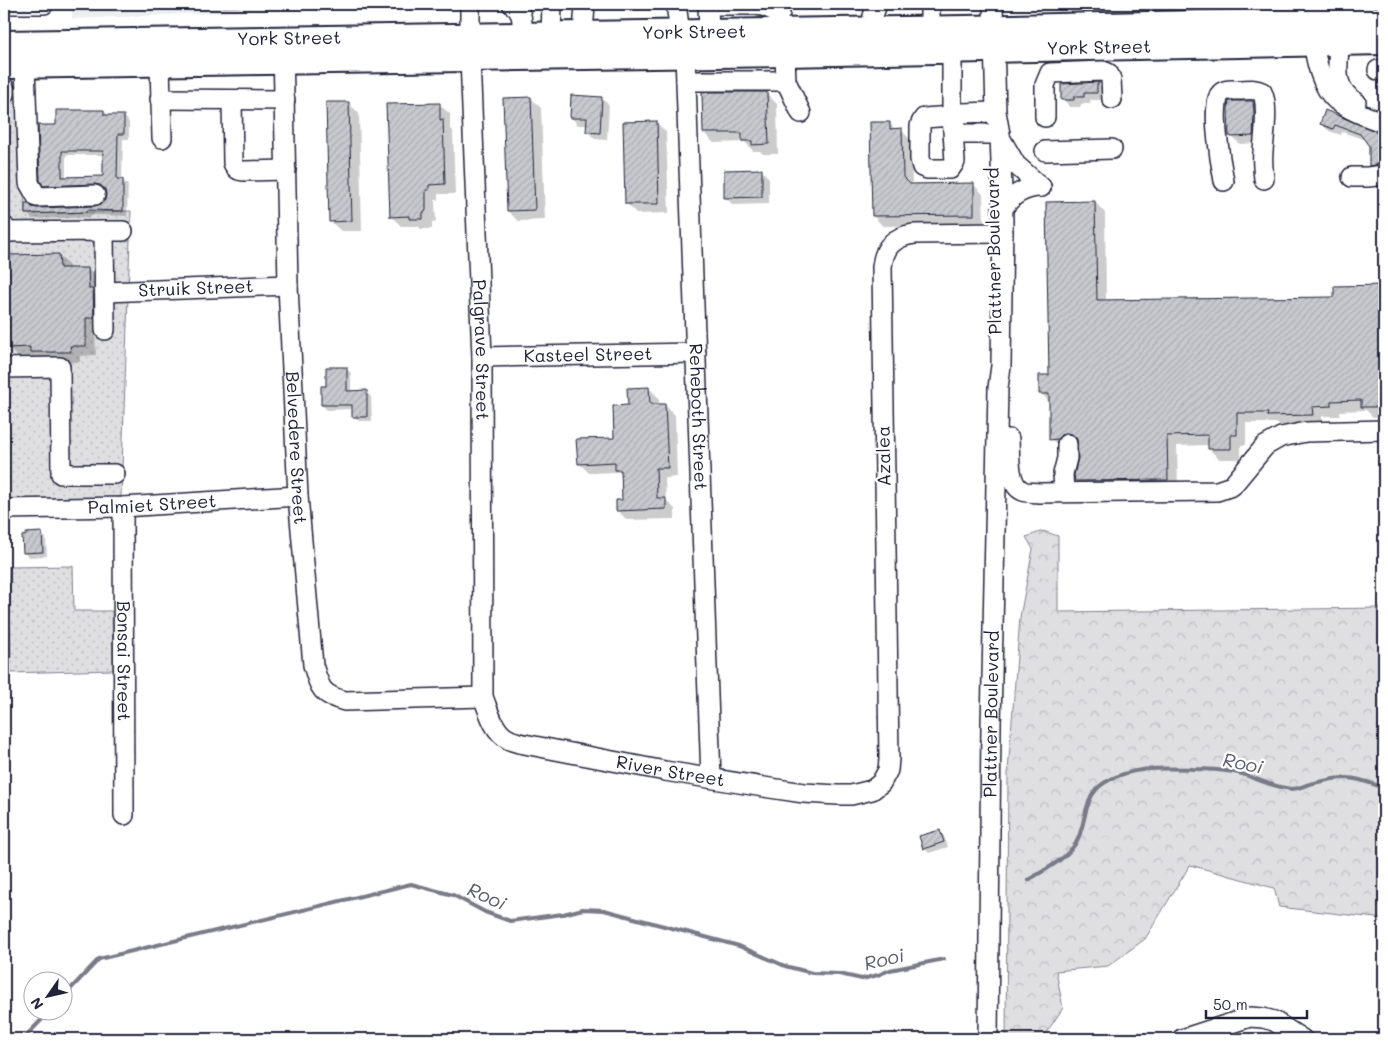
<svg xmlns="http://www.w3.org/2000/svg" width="1388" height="1043" font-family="Mali,sans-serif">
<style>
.built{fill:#eeeef1}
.grass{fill:url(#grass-dots);stroke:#80808e}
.forest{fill:url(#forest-crowns);stroke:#80808e}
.pitch{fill:#dfdfe2;stroke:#80808e}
.shadow{fill:#0003;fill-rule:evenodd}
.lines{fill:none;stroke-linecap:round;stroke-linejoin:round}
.stream{stroke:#7a7a88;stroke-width:4}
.building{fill:url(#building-hatch);stroke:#22223b;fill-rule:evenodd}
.minor-casing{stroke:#22223b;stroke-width:22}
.major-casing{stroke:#22223b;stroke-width:28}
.minor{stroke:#fff;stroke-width:19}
.major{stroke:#fff;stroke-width:24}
.labels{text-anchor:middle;stroke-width:4.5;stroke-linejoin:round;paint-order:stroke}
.street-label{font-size:18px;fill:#22223b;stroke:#fff}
.water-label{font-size:19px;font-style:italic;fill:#5c5c6f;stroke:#fff}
</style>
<defs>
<pattern id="grass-dots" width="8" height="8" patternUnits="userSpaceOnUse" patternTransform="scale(1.25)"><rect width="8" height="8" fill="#dfdfe2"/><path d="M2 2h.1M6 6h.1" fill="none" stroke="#bfbfc3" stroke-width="1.8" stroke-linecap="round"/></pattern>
<pattern id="forest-crowns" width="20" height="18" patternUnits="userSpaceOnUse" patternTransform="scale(1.25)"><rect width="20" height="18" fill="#dfdfe2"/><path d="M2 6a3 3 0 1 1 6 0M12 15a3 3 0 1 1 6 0" fill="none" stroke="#bfbfc3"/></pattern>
<pattern id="building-hatch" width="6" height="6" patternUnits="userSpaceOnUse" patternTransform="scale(1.25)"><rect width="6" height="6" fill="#c8c8cf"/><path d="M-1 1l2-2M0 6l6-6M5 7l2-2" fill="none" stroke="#acacb3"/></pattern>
</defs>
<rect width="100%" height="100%" fill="#fff"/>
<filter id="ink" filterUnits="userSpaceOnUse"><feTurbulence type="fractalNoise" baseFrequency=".02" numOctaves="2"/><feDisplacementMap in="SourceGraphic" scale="10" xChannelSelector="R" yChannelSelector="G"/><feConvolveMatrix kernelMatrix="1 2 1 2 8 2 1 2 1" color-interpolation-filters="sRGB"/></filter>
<g filter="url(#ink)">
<!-- built -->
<path class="built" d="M72,4H347V7L72,19Z"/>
<!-- grass -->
<path class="grass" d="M4,82H22L25,214L131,211L121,497L4,501Z
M73,566L74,611H112L113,670L11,673L10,627H4V613H10L8,567Z"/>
<!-- forest -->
<path class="forest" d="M1043,531L1058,536V612L1384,608V919L1279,907L1274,888L1190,865L1145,939L1108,966L1056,971L1063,1008L1042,1039H1006L1008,772L1020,617L1033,549L1026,537Z"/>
<!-- pitch -->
<path class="pitch" d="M83,4H344V5L83,9Z"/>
<!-- shadow -->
<path class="shadow" d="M1098,84L1106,91L1104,100H1090L1091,104H1081V107H1070L1063,99L1062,85Z
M767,94L777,104L778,154H763L760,151H753L745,142L714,143L704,133Z
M531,98L541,108L545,220L518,221L508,211Z
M601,98L609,105L607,140L595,139L588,132V125H578L571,117Z
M1253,102L1260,110V143L1240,144L1230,135Z
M348,103L359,113L362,231H341L330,221Z
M439,104L450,114V128L453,131L455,194H438V200H435L436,221L432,222V229H421L418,226H401L391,216Z
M104,111L109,116H124L129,122V139H123L122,180L128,185L127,216L91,215V217L32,219L27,213L31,208L96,207L102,205L106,200V190L101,188L50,190L44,185L58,126ZM66,155H104V178L66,179Z
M1325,112L1374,133L1384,143V172H1378L1370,165V146L1366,140L1342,132L1341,135L1329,131L1321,123Z
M656,122L666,132L669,213L637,214L627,204Z
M889,123L896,130H901L911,140L912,185L973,184L983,194L984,225L883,226L873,216Z
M761,170L769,178V204L733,205L726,198Z
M1095,202L1105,213L1106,301L1336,298L1335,287H1384V417H1373L1366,410L1340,411V416H1322V425H1279L1276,423H1246V445H1241V459H1219L1209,449V445L1177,446L1178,490L1086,491L1076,481L1080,458L1077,442L1061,449L1051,439L1050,403L1041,393L1050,376Z
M59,255L69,266V269H88L98,279L103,328H95L96,355L80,356V362H42L37,357H18L8,347Z
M346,368L351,373V392H366L371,397L372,421H359L354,416V409L327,410L322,405Z
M649,388L659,398V405H665L675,415L677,477L665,478L666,500L675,509V519L627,520L617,510L623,501V475L619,472L589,473L579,463L615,439L629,406Z
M41,533L46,538L47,556L29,557L24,552Z
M939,831L944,836L948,847L929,853L924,848Z"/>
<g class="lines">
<!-- stream -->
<path class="stream" d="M1028,880C1045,870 1065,860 1076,843C1087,824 1082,797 1104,783C1130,766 1163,768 1193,769C1206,769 1221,770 1234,772C1254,776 1272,788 1292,789C1299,789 1307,784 1314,783C1324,781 1334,778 1344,778C1357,777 1372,784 1384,788
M62,998L99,959L411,884L453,895L485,912L510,921L563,914L583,909L604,910L739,946L785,966L812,973L839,974L862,979L878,975L890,970L944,959
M23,1039L51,1010"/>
</g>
<!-- building -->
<path class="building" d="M1099,82V84H1097V93H1084V97H1074V100H1061V84Z
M702,92H767L769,144L752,145V141H742V133H703Z
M571,95L602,97L600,133L586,132L587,118H570Z
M531,97L535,210L507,211L503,98Z
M1229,101H1253L1254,113L1253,136L1231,137V136H1229L1228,110Z
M326,102H349L352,221L329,222Z
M440,103V120L443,119L445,184L429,185V190H426V210L425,212H423V219H409V216L390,217L386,104Z
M56,110H104V115H124V134H118L117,179H123V211L87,210V212L25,214V203H28L32,207L37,208L95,206L101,204L105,200L106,195L105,189L100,185L95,184L43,186L40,180L38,125H56ZM62,151H103V176L62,177Z
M1325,110L1375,131L1378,135L1379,144L1380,164L1369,166V146L1360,134L1335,125L1333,129L1320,124Z
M657,121L659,204H625L623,122Z
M870,122H890V129L902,128L903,177L910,184L974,183V215L872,216Z
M762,169V197L724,198V170Z
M1095,201L1097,300L1334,297V286L1384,285V297H1382L1384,407H1361V400L1331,401V406L1312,407L1313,415L1267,416L1268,413H1237V435H1231V449H1208V435L1167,436L1168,480L1075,481L1074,475L1078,458L1077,439L1073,435L1067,433L1061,435L1057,439L1049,440V394H1039V375H1049L1046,202Z
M59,254L60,268H88L89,289H93L94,318H86V346H70L71,352H30V347L7,348L6,255Z
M326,367H347V391L367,390V417H352V405H321V386H326Z
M649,387L650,404H665L668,468H656L657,498H666V509L616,511V500H622L621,470H615V462L578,464L576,439L614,438L613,406L628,405L627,388Z
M42,532L43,552L23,553L22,536L26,535V533Z
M940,830L944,842L923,849L919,836Z"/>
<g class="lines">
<defs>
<g id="minor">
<path d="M4,4H44"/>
<path id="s1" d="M470,4V58L482,357L483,697C489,711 493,731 508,739C511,741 516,742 519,743L665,771L770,788L804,793L838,795H851L872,790L881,783L888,770L889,759L882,267C884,247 893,237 914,234L1003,233"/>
<path d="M512,4C524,12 522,22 522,35"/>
<path id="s2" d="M676,4L680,33L685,55L711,778"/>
<path d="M930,4V29"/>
<path d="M1319,4C1316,17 1313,29 1314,43C1315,60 1322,88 1336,100C1349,110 1367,117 1382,122"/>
<path d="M1329,4C1332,9 1338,15 1339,21C1345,49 1324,84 1356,102"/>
<path d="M871,30L873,16L877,4"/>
<path d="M709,32L708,5H756L763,6L780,13"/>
<path d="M583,34L585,4"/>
<path d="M551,35L552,4"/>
<path id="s3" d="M283,48L288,285L298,496L313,665C320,688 321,695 345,701L483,697"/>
<path d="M952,51V116L955,162L950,169H927L922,167L920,159V126L921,123L924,118L952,116L961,113L996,112"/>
<path d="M785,54L786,81L801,113"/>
<path d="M160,64L162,138"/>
<path d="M25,65L29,183L37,197L95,195"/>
<path d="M1378,70L1384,72"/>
<path d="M686,81H786"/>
<path d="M4,87V94"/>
<path d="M160,99L285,100"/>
<path d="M232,100L233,163C236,169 238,171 245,171L286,170"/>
<path d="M952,116L957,129L964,134H1000"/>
<path d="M1045,117V85L1050,73L1103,71L1108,73L1111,79L1112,99"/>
<path d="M1002,141L1016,165L1041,187"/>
<path d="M1045,151L1112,149"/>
<path d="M1352,177H1368L1384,175"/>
<path d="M1224,181C1221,166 1210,103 1221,93C1225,89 1234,90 1239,90C1247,90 1255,88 1262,92C1269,105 1264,136 1263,151C1262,161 1263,170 1264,179"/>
<path d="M1002,211C1009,196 1025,187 1041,187"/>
<path d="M4,226V232L104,231L105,330"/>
<path d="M104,231H123"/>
<path id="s4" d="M105,292L288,285"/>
<path id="s5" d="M482,357L696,353"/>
<path d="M4,368L60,367L61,474H115"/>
<path d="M1009,439C1010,452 1007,485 1023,491C1027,493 1034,492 1039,493L1217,491L1232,486L1265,446L1281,437L1306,432L1384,430"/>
<path d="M1064,492L1063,474L1067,458V444"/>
<path id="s6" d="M123,507L124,815"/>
<path id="s7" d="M4,509L123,507L298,496"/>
<path id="s8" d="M988,1039L991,726L998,388L1001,366L1003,220L1000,134L996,112L993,4"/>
<path d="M1182,1039L1250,1017L1263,1018L1274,1021L1302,1039"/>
</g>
<g id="major">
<path id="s9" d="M4,43L965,28L1384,19"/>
<path id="s10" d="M4,66L785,54L1384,42"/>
</g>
</defs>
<!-- minor casing -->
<use href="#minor" class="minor-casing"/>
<!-- major casing -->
<use href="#major" class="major-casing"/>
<!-- minor -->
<use href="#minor" class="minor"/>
<!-- major -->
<use href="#major" class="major"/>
</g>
</g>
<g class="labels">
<!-- street labels -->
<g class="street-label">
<text dy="6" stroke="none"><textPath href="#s9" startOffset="690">York Street</textPath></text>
<text dy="6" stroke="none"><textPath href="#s9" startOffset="285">York Street</textPath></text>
<text dy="6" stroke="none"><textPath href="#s10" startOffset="1095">York Street</textPath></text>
<text transform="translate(994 251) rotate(-91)" y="6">Plattner Boulevard</text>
<text dy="6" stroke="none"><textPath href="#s4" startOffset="91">Struik Street</textPath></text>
<text dy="6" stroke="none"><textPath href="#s1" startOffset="346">Palgrave Street</textPath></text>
<text dy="6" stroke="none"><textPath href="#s5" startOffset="106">Kasteel Street</textPath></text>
<text dy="6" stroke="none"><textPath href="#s2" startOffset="414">Reheboth Street</textPath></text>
<text dy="6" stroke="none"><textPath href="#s3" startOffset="400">Belvedere Street</textPath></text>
<text transform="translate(884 456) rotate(-91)" y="6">Azalea</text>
<text dy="6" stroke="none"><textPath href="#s7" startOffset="148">Palmiet Street</textPath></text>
<text dy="6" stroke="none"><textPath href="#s6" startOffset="154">Bonsai Street</textPath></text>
<text dy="6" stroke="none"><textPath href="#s8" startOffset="325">Plattner Boulevard</textPath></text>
<text dy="6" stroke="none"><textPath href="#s1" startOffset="909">River Street</textPath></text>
</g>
<!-- water labels -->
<g class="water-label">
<text transform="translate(1243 763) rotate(12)" y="7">Rooi</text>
<text transform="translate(487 896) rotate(24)" y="7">Rooi</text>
<text transform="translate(884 959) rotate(-13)" y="7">Rooi</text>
</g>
</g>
<!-- margin -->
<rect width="1388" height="1043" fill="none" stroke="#fff" stroke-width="20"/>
<rect x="10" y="10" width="1368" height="1023" fill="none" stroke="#22223b" stroke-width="2" filter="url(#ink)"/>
<!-- north arrow -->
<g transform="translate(48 996) rotate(236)"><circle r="24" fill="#ffffff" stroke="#a7a7b1"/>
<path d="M0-4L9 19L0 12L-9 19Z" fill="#22223b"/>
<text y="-8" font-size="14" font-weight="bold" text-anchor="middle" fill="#22223b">N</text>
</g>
<!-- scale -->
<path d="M1206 1010v8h101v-8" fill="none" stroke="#22223b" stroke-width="2.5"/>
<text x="1213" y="1010" font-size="15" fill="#22223b" stroke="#ffffff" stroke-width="4" paint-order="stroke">50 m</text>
</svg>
